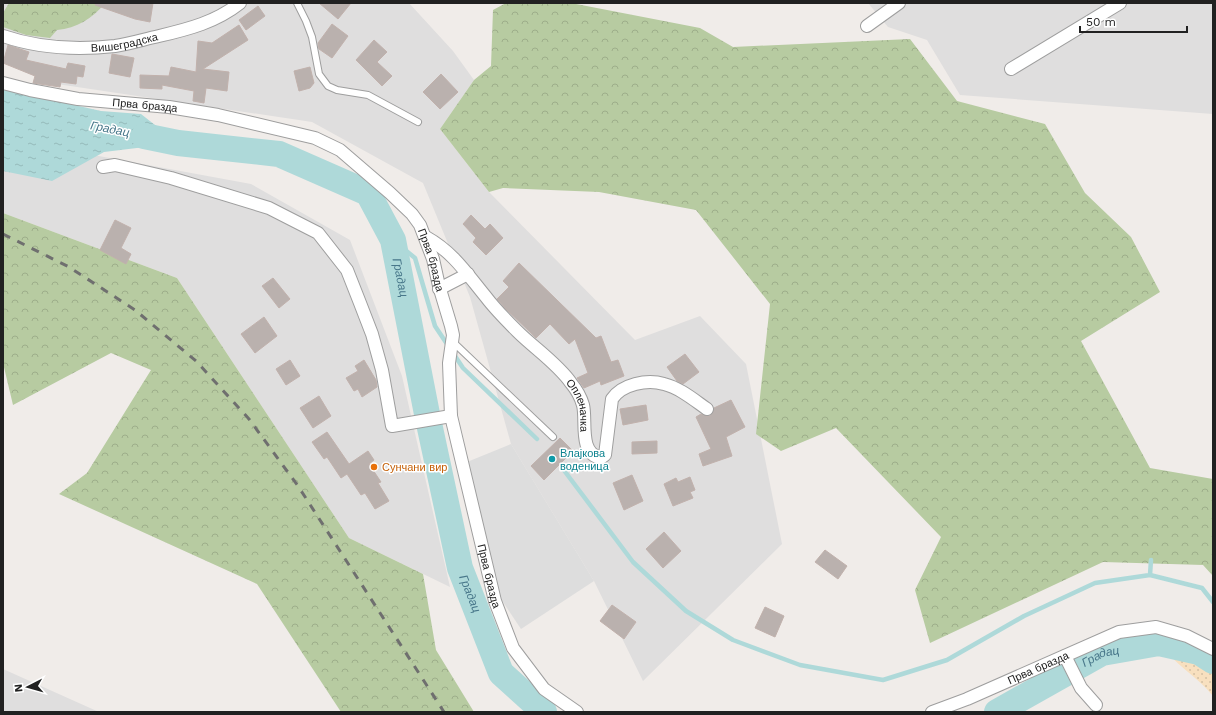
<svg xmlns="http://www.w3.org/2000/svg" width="1216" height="715" font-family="'Work Sans',sans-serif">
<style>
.residential{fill:#dfdede}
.forest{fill:url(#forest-crowns)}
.sand{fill:url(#sand-dots)}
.parking{fill:#ddd}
.water{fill:url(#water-ripples)}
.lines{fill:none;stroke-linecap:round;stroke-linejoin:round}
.stream{stroke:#aed9d9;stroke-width:4.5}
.river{stroke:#aed9d9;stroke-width:26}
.building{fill:#bab1ae;stroke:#c1b1ac}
.lane-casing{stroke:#9e9e9e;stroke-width:8}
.street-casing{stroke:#9e9e9e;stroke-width:14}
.lane{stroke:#fff;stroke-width:6}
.street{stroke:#fff;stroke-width:12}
.rail{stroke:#6f6f6f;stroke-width:3;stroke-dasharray:8 8;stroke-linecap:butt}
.culture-dot{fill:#0f9aa8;stroke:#fff;stroke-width:1.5}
.food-dot{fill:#e8710a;stroke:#fff;stroke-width:1.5}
.labels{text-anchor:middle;stroke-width:3;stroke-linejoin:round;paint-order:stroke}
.street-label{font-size:11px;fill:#212121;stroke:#fff}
.culture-label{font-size:11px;fill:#0d838f;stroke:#fff;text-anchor:start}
.food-label{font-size:11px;fill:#c56008;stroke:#fff;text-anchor:start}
.water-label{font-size:12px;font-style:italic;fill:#48778a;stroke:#fff}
</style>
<defs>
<pattern id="forest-crowns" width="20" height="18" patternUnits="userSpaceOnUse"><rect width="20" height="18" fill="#b7cba1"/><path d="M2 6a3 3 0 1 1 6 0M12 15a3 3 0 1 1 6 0" fill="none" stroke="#9dae8a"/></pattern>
<pattern id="sand-dots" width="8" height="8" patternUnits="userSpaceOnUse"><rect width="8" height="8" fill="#f8e0bf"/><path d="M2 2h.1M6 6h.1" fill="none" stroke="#d4c0a4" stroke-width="1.8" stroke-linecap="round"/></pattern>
<pattern id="water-ripples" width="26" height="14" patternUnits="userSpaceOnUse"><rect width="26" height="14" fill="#aed9d9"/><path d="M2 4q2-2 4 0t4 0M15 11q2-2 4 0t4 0" fill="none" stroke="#95baba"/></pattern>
</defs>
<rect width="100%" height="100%" fill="#f0ece9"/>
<!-- residential -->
<path class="residential" d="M3,3H409L453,51L474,80L440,129L489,192L635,340L700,316L746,364L782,544L643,681L594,581L511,444L470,297L423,183L312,122L57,84L3,57Z
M868,3H1213V114L960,95L927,40L888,27Z
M3,149L77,152L251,184L350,240L402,376L450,587L349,538L177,278L3,213Z
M3,669L99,712H3Z"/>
<!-- forest -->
<path class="forest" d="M9,3H105C92,19 77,28 57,30L50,38L26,35L3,27V13Z
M506,3H571L700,28L733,47L910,39L957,101L1045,124L1085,193L1131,237L1160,292L1081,341L1150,468L1213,479V576L1203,565L1103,562L930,643L915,590L941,537L836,428L781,451L756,434L770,304L696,210L599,192L503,188L489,192L440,129L474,80L491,66L493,10Z
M3,213L177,278L349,538L423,574L436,650L474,712H341L257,584L59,494L87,473L151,370L111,353L13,405L3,363Z"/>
<!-- sand -->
<path class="sand" d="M1159,643L1199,652L1213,661V696C1197,676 1174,664 1159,643Z"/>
<!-- parking -->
<path class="parking" d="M511,444L594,581L521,629L499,596L467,462Z"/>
<!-- water -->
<path class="water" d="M3,89L101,111L141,114L178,143L104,152L52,181L3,171Z"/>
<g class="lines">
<!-- stream -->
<path class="stream" d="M393,240L415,258L435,326L449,347
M453,353L463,368L537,439
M563,469L633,562L686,611L733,640L800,665L883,680L947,660L1024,616L1095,583L1150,575L1202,588L1213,602
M1150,575L1151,560"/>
<!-- river -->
<g class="river">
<path id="s1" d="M144,136L178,143L279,154L368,193L393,240L427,414L460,568L501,673L544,712"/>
<path id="s2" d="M997,712L1102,653L1159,643L1199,652L1213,661"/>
</g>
</g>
<!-- building -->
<path class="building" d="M96,3H153L150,22L135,19L95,5Z
M319,3H351L338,19Z
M258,6L265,16L246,30L239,20Z
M332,24L348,36L332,58L319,49L318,43Z
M239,25L248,40L203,69L229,72L227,91L206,88L204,103L193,101L194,91L162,85V89L140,88V75L169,76L171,67L196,72L198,41L212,43Z
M374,40L387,52L377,62L392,76L382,86L356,60Z
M8,45L29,52L26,60L66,69L68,63L85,66L83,77L77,76L76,84L61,82L60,87L33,83L35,76L3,63Z
M112,54L134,58L130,77L109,73Z
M310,67L314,83L310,88L299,91L294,71Z
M441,74L458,92L440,109L423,92Z
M471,215L485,229L490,224L503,238L486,255L473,242L476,238L463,224Z
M115,220L131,228L121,248L131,254L126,264L100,250Z
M519,263L596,338L601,336L611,362L618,360L624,376L601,385L600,381L584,388L577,378L588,373L575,339L569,344L550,324L536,338L506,309L497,299L509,287L503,281Z
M273,278L290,299L279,308L262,286Z
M264,317L277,336L255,353L241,334Z
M685,354L699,372L683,384L677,381L667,367Z
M290,360L300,376L286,385L276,369Z
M364,360L376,380L377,387L362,397L358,389L354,391L346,378L358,371L355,366Z
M319,396L331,416L313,428L300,408Z
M731,400L745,427L726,437L732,456L703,466L699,454L711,449L696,417L701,414L706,416H710L714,408Z
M646,405L648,420L623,425L620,409Z
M327,432L349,464L368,451L374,460L369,464L381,482L378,483L389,501L375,509L365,493L361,495L347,474L341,478L327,457L324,459L312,442Z
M560,438L573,451L544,480L531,466Z
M657,441V453L632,454V442Z
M632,475L643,501L624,510L613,483Z
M690,477L695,490L690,492L693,498L673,506L664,484L676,478L678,482Z
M664,532L681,551L663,568L646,549Z
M825,550L847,566L838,579L815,562Z
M612,605L636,622L624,639L600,621Z
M765,607L784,616L775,637L755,628Z"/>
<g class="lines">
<defs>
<path id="lane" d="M297,3L306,21L312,37L319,74L328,86L337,90L368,95L418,122
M453,342L553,437"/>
<g id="street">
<path d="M867,26L899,3"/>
<path id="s3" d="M3,36C38,48 78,50 115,46C129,44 145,39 159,36C189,29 216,22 240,3"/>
<path d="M1011,69L1120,3"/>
<path id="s4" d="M3,83L30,90L78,99L169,107L218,115L315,138L340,150L390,193L412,214L420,225L433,259L439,286L451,326L453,335L449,363L451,416L495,601L513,648L544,689L577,712"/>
<path d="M103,167L115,165L171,178L269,208L318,233L347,270L360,303L372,334L382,370L392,426L451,416"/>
<path id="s5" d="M426,237C453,252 467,274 486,297C495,309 506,320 517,331C534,348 558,364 571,383C576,389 581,398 583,405C587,420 578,454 601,458L605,455L612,399C622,384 647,379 664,384C680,388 694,400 707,409"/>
<path d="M439,289L468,274"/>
<path d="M1065,656L1081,688L1096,705"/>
<path id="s6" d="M932,712L967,699L1119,632L1156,627L1187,636L1213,649"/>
</g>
</defs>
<!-- lane casing -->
<use href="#lane" class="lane-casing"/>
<!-- street casing -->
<use href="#street" class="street-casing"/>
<!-- lane -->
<use href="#lane" class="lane"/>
<!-- street -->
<use href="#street" class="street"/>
<!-- rail -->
<path class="rail" d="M3,234L69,267L135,310L196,361L249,419L298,486L444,712"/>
</g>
<!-- markers -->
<circle class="culture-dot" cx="552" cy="459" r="4"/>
<circle class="food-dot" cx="374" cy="467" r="4"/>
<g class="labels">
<!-- street labels -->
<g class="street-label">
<text dy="4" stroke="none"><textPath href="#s3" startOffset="123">Вишеградска</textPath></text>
<text dy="4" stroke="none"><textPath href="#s4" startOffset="144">Прва бразда</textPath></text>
<text dy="4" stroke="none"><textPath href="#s4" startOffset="492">Прва бразда</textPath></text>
<text dy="4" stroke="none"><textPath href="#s5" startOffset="231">Опленачка</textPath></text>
<text dy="4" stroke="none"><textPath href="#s4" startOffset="816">Прва бразда</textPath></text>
<text dy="4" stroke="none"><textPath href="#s6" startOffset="115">Прва бразда</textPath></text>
</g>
<!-- culture labels -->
<g class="culture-label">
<text x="560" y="457">Влајкова<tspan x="560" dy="13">воденица</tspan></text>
</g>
<!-- food labels -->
<g class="food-label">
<text x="382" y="471">Сунчани вир</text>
</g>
<!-- water labels -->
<g class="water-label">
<text transform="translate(110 129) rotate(11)" y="4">Градац</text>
<text dy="4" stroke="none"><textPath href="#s1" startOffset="325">Градац</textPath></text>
<text dy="4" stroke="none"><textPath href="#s1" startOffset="649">Градац</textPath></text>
<text dy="4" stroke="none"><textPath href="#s2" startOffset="118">Градац</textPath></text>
</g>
</g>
<!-- border -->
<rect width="1216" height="715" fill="none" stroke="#212121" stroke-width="8"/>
<!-- north arrow -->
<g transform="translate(28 687) rotate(264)" stroke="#ffffff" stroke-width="3" paint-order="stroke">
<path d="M0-3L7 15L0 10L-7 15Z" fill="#212121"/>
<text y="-6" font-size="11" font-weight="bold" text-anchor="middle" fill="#212121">N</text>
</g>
<!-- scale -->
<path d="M1080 26v6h107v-6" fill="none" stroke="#212121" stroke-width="2"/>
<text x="1086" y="26" font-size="12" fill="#212121" stroke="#ffffff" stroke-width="3" paint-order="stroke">50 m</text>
</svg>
